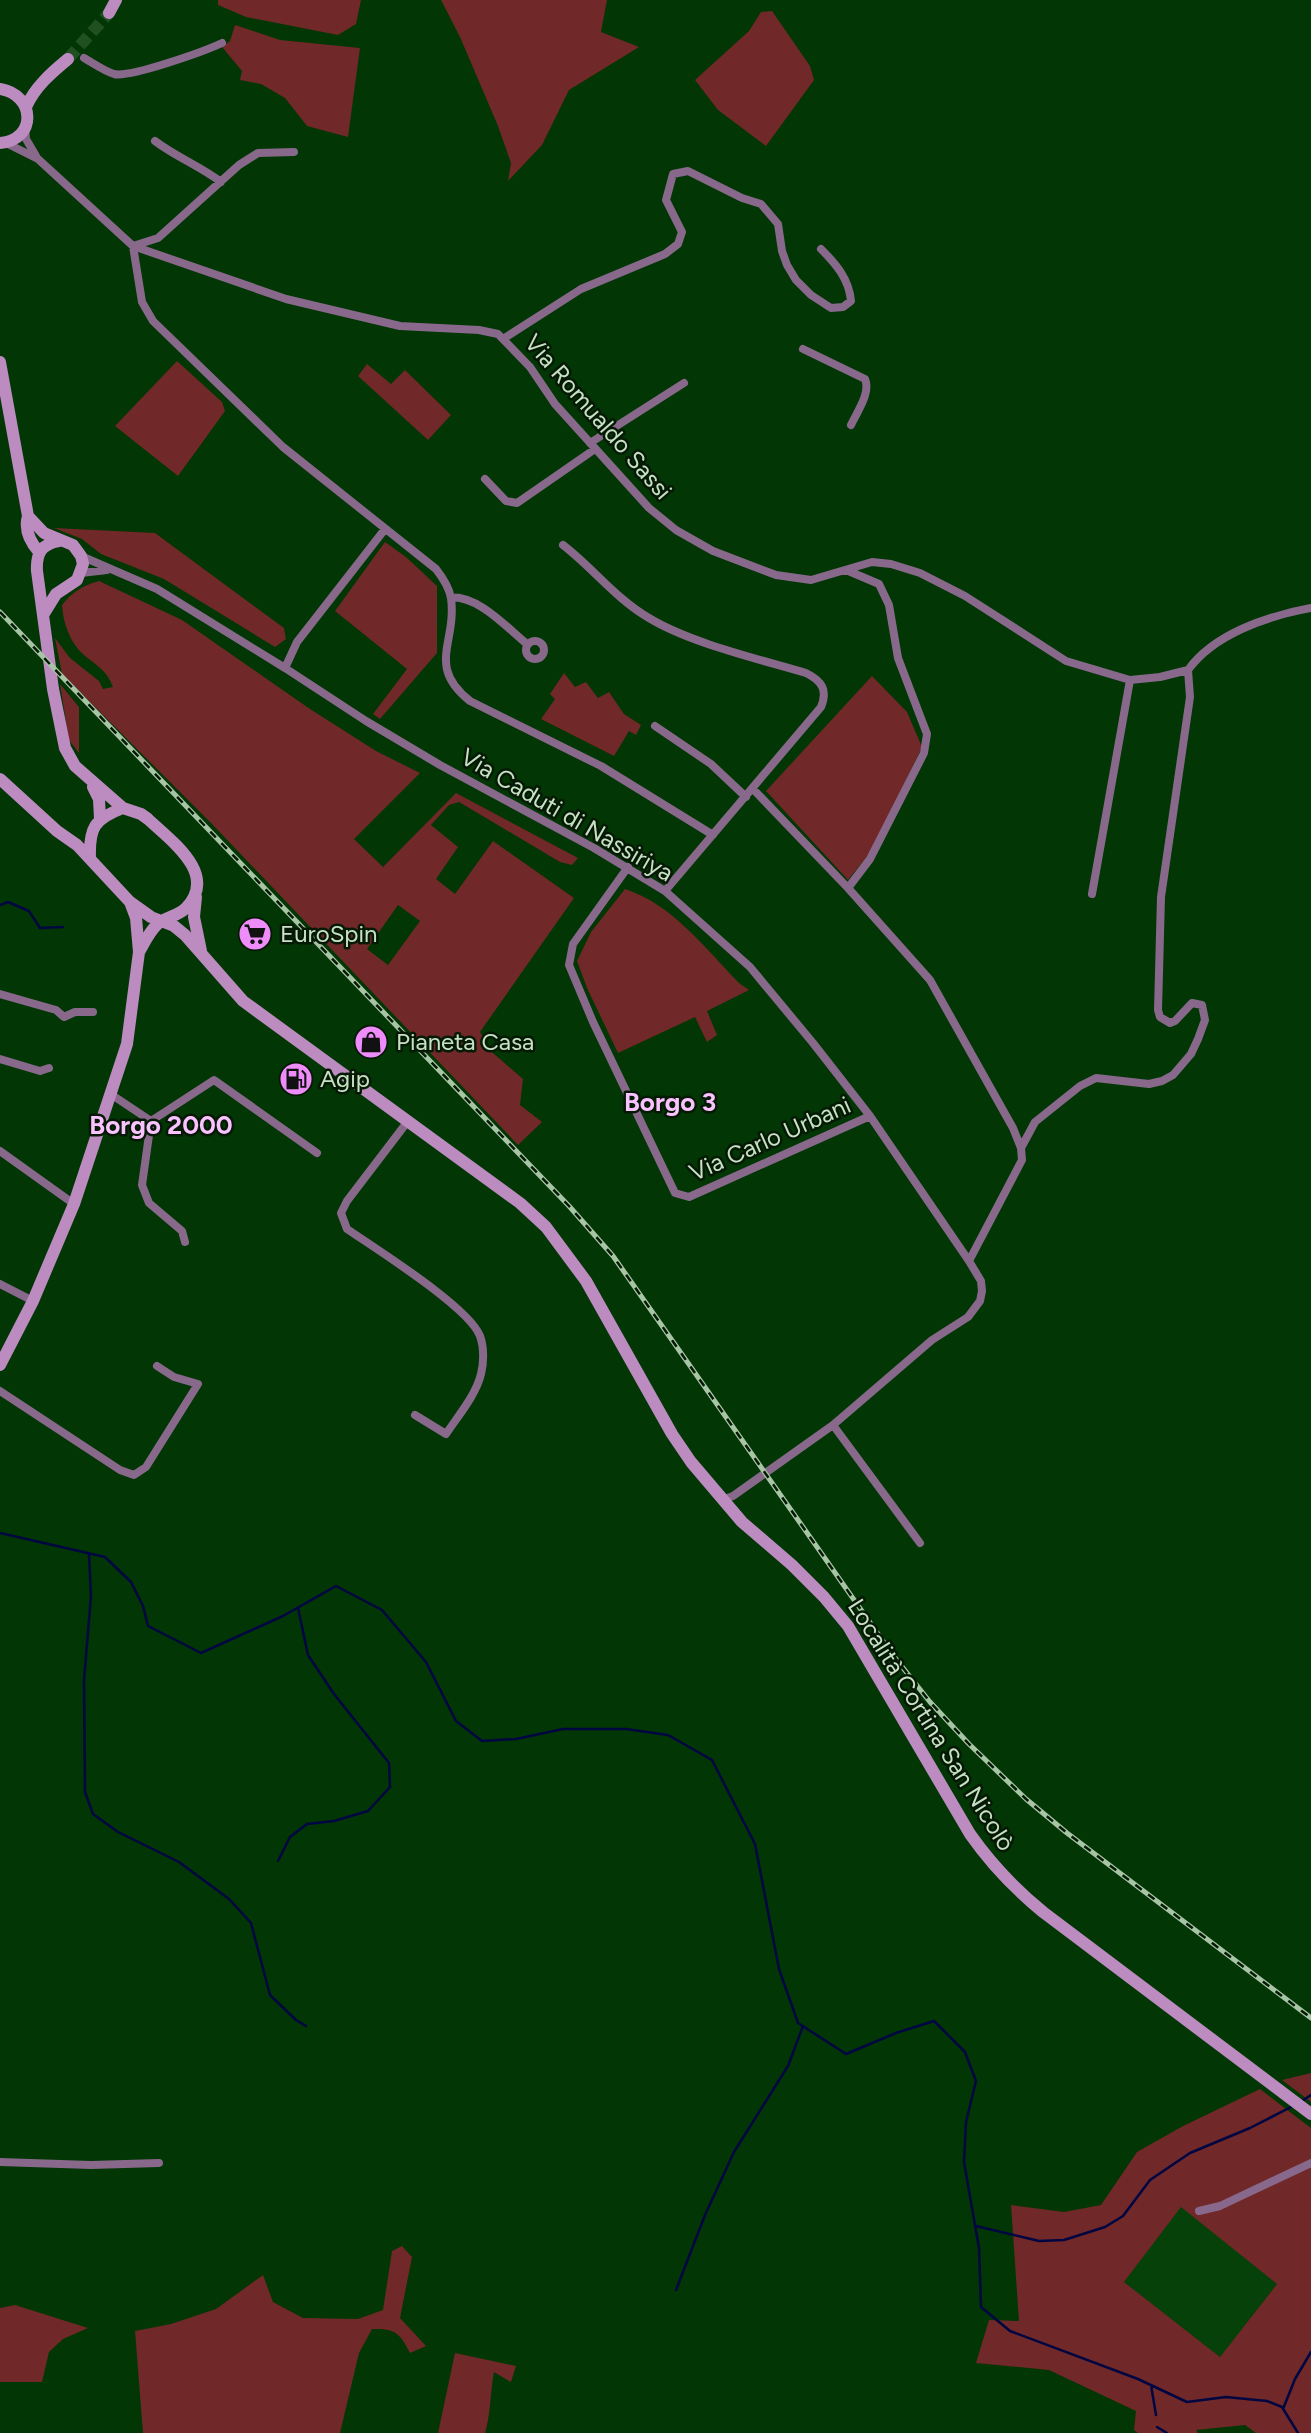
<svg xmlns="http://www.w3.org/2000/svg" width="1311" height="2433" font-family="Figtree,sans-serif">
<style>
.built{fill:#054108}
.green{fill:#702828;fill-rule:evenodd}
.lines{fill:none;stroke-linecap:round;stroke-linejoin:round}
.stream{stroke:#000641;stroke-width:2.5}
.secondary-tunnel{stroke:#205021;stroke-width:12;stroke-dasharray:12 6;stroke-linecap:butt}
.street{stroke:#88698b;stroke-width:8}
.secondary{stroke:#bc8cc1;stroke-width:12}
.rail-casing{stroke:#a7c5a5;stroke-width:5}
.rail{stroke:#051905;stroke-width:2.5;stroke-dasharray:8;stroke-linecap:butt}
.labels{text-anchor:middle;stroke-width:5;stroke-linejoin:round;paint-order:stroke}
.street-label{font-size:24px;fill:#c7e1c5;stroke:#051905}
.poi-label{font-size:24px;fill:#c7e1c5;stroke:#051905;text-anchor:start}
.neighbourhood-label{font-size:26px;font-weight:bold;fill:#fac3ff;stroke:#051905}
</style>
<rect width="100%" height="100%" fill="#023604"/>
<!-- built -->
<path class="built" d="M1181,2206L1277,2284L1220,2357L1124,2282Z"/>
<!-- green -->
<path class="green" d="M218,0H361L356,24L338,35L246,17L218,5Z
M441,0H607L601,32L639,47L569,90L542,145L508,181L511,163L498,126L460,37Z
M772,11L810,66L814,80L766,146L718,110L695,80L749,31L761,12Z
M235,25L280,40L360,48L348,137L307,126L285,98L261,84L240,80L242,71L222,47L230,41Z
M177,361L222,402L225,411L178,476L115,426Z
M367,364L391,384L405,370L451,415L428,440L358,376Z
M54,528L155,533L284,628L286,639L275,647L164,579L101,554L82,539Z
M385,542L406,557L437,586V653L380,719L373,714L407,669L335,611Z
M99,581L182,620L310,709L376,751L420,773L354,839L383,867L456,793L578,858L572,865L560,862L459,802L449,805L431,825L458,847L436,879L455,894L493,841L574,898L480,1032L493,1053L523,1079L520,1105L542,1122L518,1145L212,824L62,674L55,638L70,658L99,681L103,689L113,687C106,669 98,667 84,655C70,643 63,623 62,605C71,593 83,585 99,581ZM398,905L420,921L388,965L367,949Z
M564,673L575,687L586,682L598,698L609,692L624,714L641,725L636,735L629,731L614,756L541,719L555,699L550,694Z
M872,676L907,712L922,747L872,850L848,880L766,791Z
M60,684L79,707V753L69,740Z
M625,889C672,904 706,949 739,983L749,990L707,1011L717,1035L707,1042L695,1017L618,1053L587,988L577,961L591,932Z
M1311,2073V2102L1282,2080Z
M1260,2089L1311,2128V2433H1256L1245,2425L1196,2430L1198,2433H1138L1134,2430L1136,2411L1049,2370L976,2363L989,2320L1019,2321L1011,2205L1064,2212L1101,2205L1137,2152L1183,2126ZM1181,2207L1277,2284L1220,2357L1124,2282Z
M402,2246L412,2257L400,2318L426,2346L410,2353C400,2333 395,2328 372,2329L359,2353L340,2433H143L135,2331L171,2324L216,2309L263,2275L273,2302L303,2318L358,2319L383,2310L392,2251Z
M15,2305L88,2328L63,2339L49,2352L42,2382H0V2308Z
M455,2353L516,2366L511,2382L494,2372C490,2393 491,2413 485,2433H438Z"/>
<g class="lines">
<!-- stream -->
<path class="stream" d="M0,905L8,902L29,911L40,928L63,927
M0,1533L105,1557L131,1582L143,1606L148,1626L201,1653L283,1616L336,1586L382,1610L426,1662L456,1721L482,1741L516,1739L563,1729H626L668,1735L712,1760L755,1844L779,1969L798,2023L846,2054L896,2033L934,2021L965,2052L976,2081L966,2122L964,2162L979,2248L981,2307L1010,2331L1138,2379L1187,2402L1226,2397L1267,2401L1282,2407L1298,2433
M89,1554L91,1596L84,1680L85,1792L93,1814L118,1832L179,1862L229,1899L251,1923L270,1995L296,2020L306,2026
M278,1861L290,1837L307,1824L334,1821L368,1811L390,1787L389,1763L334,1694L308,1655L298,1608
M1302,2101L1311,2095
M976,2226L1039,2241L1064,2240L1105,2227L1123,2216L1150,2180L1190,2153L1250,2128L1293,2106
M676,2290L705,2215L734,2152L788,2066L803,2026
M1151,2385L1156,2415
M1283,2409L1295,2379L1311,2352
M1157,2427L1167,2433"/>
<!-- secondary-tunnel -->
<path class="secondary-tunnel" d="M68,59L109,13"/>
<!-- street -->
<path class="street" d="M84,58C93,63 104,71 114,74C130,78 205,51 222,43
M25,127L26,139L36,156
M155,141C176,157 200,166 221,182
M6,143L38,159L133,246L286,299L400,326L479,330L498,334L530,367L555,404L649,508L676,530L713,551L776,575L811,580L872,562L891,564L920,573L965,596L1066,661L1130,680L1160,677L1188,670
M133,246L142,302L153,321L283,447L436,569C443,578 449,587 451,598C457,643 426,666 470,701L601,766L713,835
M133,246L158,238L239,165L258,153L294,152
M503,339L581,289L665,254L678,244L682,232L666,200L673,174L688,171L742,198L761,204L778,224L782,251L787,265L796,280L811,295L831,308L843,307L851,301C849,279 836,264 821,249
M803,349L865,379C871,393 857,412 851,425
M590,443L684,383
M485,479L506,501L517,503L595,449
M563,545C593,568 616,599 649,618C690,643 759,659 806,673C822,681 828,690 821,707L665,891
M81,556L157,589L285,668L366,721L440,765L594,848L665,891L750,967L813,1043L870,1116L969,1261L981,1281L982,1291L980,1301L968,1317L932,1340L833,1425L733,1496L722,1500
M846,570L879,584L889,605L898,658L927,734L924,753L870,859L848,888
M81,573L107,570
M451,597C480,597 505,626 527,644
M526 650a9 9 0 1 1 18 0a9 9 0 1 1-18 0Z
M285,668L297,642L385,529
M655,726L711,764L746,797
M753,789L848,888L930,980L1013,1128L1021,1148L1022,1160L969,1261
M628,867L573,944L569,965L593,1022L675,1193L689,1197L870,1116
M1092,894L1130,680
M0,994L56,1010L64,1017L75,1012H93
M0,1059L40,1071L49,1068
M112,1095L151,1121L142,1185L149,1203L182,1231L185,1242
M151,1121L214,1080L317,1153
M408,1121L347,1201L341,1213L347,1229C376,1249 469,1307 480,1336C484,1347 484,1362 481,1374C476,1395 458,1416 446,1434L415,1415
M1021,1148L1035,1122L1080,1086L1096,1078L1149,1084L1162,1081L1173,1075L1191,1054L1198,1039L1205,1020L1202,1005L1192,1003L1175,1021L1170,1023L1160,1017L1158,1010L1161,897L1190,697L1188,670C1214,634 1267,616 1311,608
M0,1151L74,1204
M0,1284L33,1301
M0,1391L120,1470L134,1475L146,1467L198,1384L174,1377L157,1366
M833,1425L920,1543
M0,2162L91,2165L159,2163
M1199,2211L1220,2206L1311,2163"/>
<!-- secondary -->
<path class="secondary" d="M109,13L116,0
M0,89C36,95 37,140 0,143
M26,107C35,87 51,73 68,59
M0,362L28,516C24,530 30,542 39,552
M28,516L44,533L73,545L81,556L83,564L77,580L56,594L43,615
M59,541C41,544 36,554 37,571L53,689L65,748L75,766L123,808
M0,779L57,831L77,845L130,902L151,917L174,926L185,935L243,1001L520,1203L546,1227L586,1281L672,1434L691,1462L742,1522L792,1565L824,1597L848,1626L970,1834C991,1864 1015,1889 1043,1912L1311,2114
M93,787L99,799L100,819
M90,858C89,828 94,819 123,808L141,814L148,819C171,841 219,874 186,908C179,915 170,916 162,921C152,926 145,942 139,952
M196,897L194,917L201,951
M0,1365L33,1301L74,1204L127,1044L139,952L136,918L130,902"/>
<defs>
<path id="rail" d="M0,612L569,1206L613,1256L892,1654L930,1702L969,1744L1026,1799L1067,1833L1311,2018"/>
</defs>
<!-- rail casing -->
<use href="#rail" class="rail-casing"/>
<!-- rail -->
<use href="#rail" class="rail"/>
</g>
<!-- icons -->
<defs>
<symbol id="supermarket-disc" viewBox="-11 -11 22 22"><circle r="9.5" fill="#ee8cf9" stroke="#051905"/><path d="M-6-5.5h2.5l.6 2H6L4.5 2H-2.5L-4.4-4H-6ZM-1.5 3.2a1.3 1.3 0 1 0 .1 0ZM3 3.2a1.3 1.3 0 1 0 .1 0Z" fill="#111"/></symbol>
<symbol id="shop-disc" viewBox="-11 -11 22 22"><circle r="9.5" fill="#ee8cf9" stroke="#051905"/><path d="M-5-2.5h2.3a2.7 3.5 0 0 1 5.4 0H5L5.5 6h-11ZM-1.5-2.5h3a1.5 2.3 0 0 0-3 0Z" fill="#111"/></symbol>
<symbol id="fuel-disc" viewBox="-11 -11 22 22"><circle r="9.5" fill="#ee8cf9" stroke="#051905"/><path d="M-5.5-6h7V0h2V4h1.3V-2.5L3-4.5l.8-.8L6-3V5H2.5V1h-1V6h-7ZM-4.2-4.7v3.2H.2V-4.7Z" fill="#111"/></symbol>
</defs>
<g fill-rule="evenodd">
<use href="#supermarket-disc" x="236" y="915" width="38" height="38"/>
<use href="#shop-disc" x="352" y="1023" width="38" height="38"/>
<use href="#fuel-disc" x="277" y="1060" width="38" height="38"/>
</g>
<g class="labels">
<!-- street labels -->
<g class="street-label">
<text transform="translate(598 417) rotate(49)" y="8">Via Romualdo Sassi</text>
<text transform="translate(567 815) rotate(30)" y="8">Via Caduti di Nassiriya</text>
<text transform="translate(770 1139) rotate(-24)" y="8">Via Carlo Urbani</text>
<text transform="translate(931 1725) rotate(58)" y="8">Località Cortina San Nicolò</text>
</g>
<!-- poi labels -->
<g class="poi-label">
<text x="280" y="942">EuroSpin</text>
<text x="396" y="1050">Pianeta Casa</text>
<text x="320" y="1087">Agip</text>
</g>
<!-- neighbourhood labels -->
<g class="neighbourhood-label">
<text x="670" y="1111">Borgo 3</text>
<text x="161" y="1134">Borgo 2000</text>
</g>
</g>
</svg>
